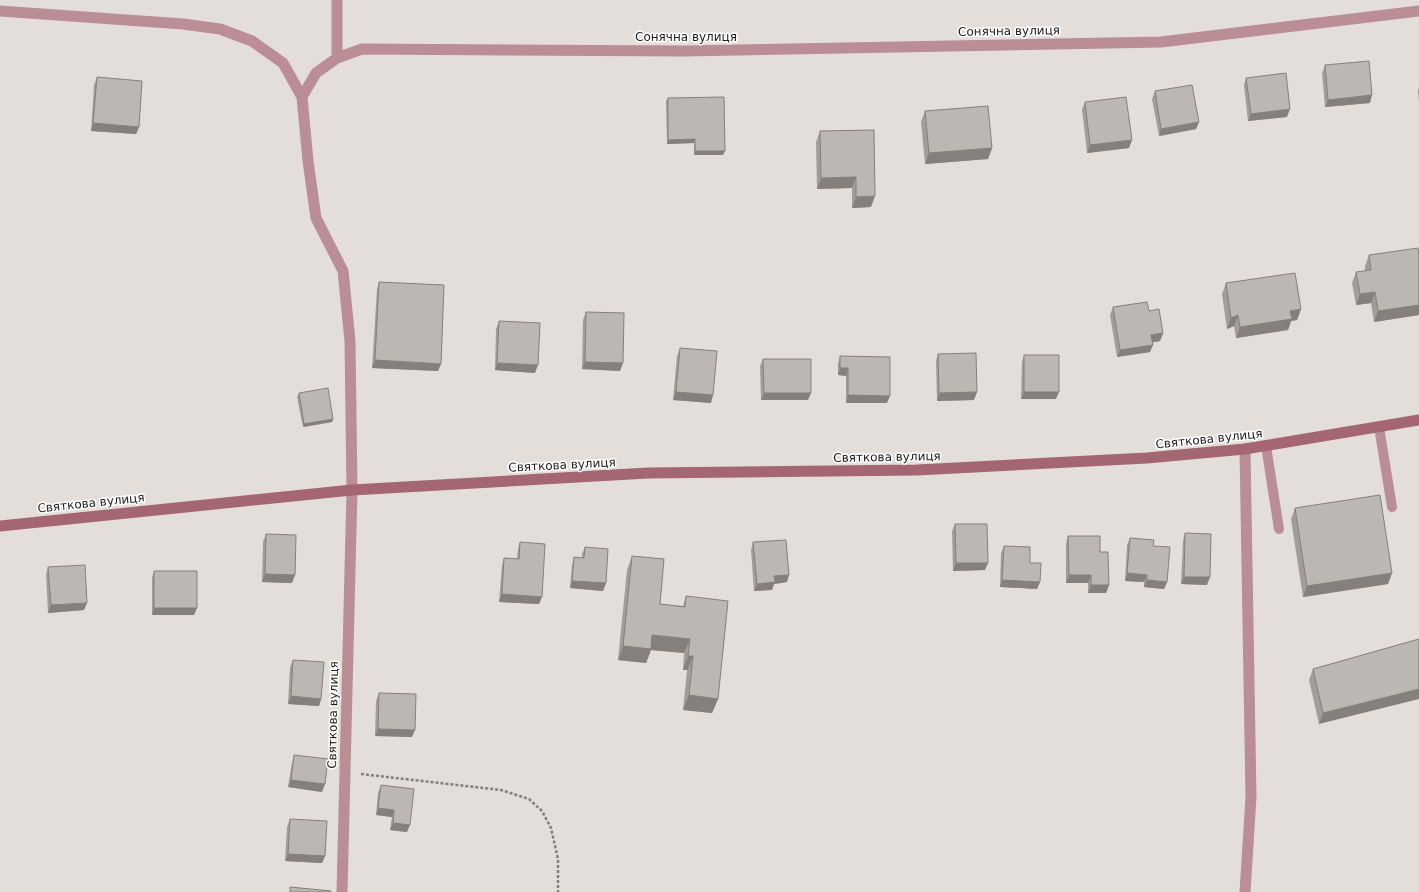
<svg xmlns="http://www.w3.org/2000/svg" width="1419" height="892" font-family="'DejaVu Sans',sans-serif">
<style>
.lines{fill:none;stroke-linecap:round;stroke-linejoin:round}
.path{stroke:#837f7d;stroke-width:2.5;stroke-dasharray:3 2;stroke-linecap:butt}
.service{stroke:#ba8e94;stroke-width:10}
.minor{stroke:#ba8e94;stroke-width:11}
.secondary{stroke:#a46670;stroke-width:11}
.wall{fill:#a19d99}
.shaded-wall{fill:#83807d}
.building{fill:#bbb7b2;stroke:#83807d}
.labels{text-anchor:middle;stroke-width:3;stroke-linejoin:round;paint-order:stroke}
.street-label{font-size:12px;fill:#1d1a19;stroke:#fff}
</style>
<rect width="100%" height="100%" fill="#e4dedb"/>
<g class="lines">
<!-- path -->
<path class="path" d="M361,774L501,790L529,799L542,811L551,828L558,859V892"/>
<!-- service -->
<path class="service" d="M1379,427L1392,507
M1266,446L1279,529"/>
<!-- minor -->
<path class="minor" d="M0,11L183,24L220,29L252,41L283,63L302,97L308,161L316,218L343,271L350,341L352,490L342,892
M337,58V0
M302,97L316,73L337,58L362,49L684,51L1161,42L1419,11
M1245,892L1251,797L1245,449"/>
<!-- secondary -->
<path class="secondary" d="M0,526L352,490L648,473L917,470L1147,458L1245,449L1419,420"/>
</g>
<!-- wall -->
<path class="wall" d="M1325,65L1370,103L1325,107L1322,73Z
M97,77L139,127L136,134L91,131L94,85Z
M1246,78L1287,117L1248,121L1244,85Z
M1419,87V104L1418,91Z
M1155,91L1199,122L1196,129L1159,136L1152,99Z
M668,98L723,155H694V143L667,144L666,101Z
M1085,102L1129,148L1087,153L1082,109Z
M925,111L992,148L988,159L925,164L921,122Z
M874,130L871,207L852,208V188L817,189L816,142L820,131Z
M1369,255L1419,256V315L1374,322L1371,303L1356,305L1352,283L1356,272L1365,271V266Z
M379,282L438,371L372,368L377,289Z
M1226,283L1301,309L1297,320L1291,321L1288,330L1236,338L1234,326L1227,329L1222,294Z
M1113,307L1149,311L1163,333L1160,341L1153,342L1150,352L1117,357L1110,315Z
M586,312L620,371L582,369L583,320Z
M499,321L535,373L495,370L496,329Z
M680,348L711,403L673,400L677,356Z
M938,354L974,400L937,401L936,361Z
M1024,355L1056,399H1021L1022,362Z
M840,356L887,403H846V376L838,375V364Z
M763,359L808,400H761L760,366Z
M299,393L333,419L332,422L303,427L297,397Z
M1295,508L1392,573L1388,584L1303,597L1291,519Z
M955,524L985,570L953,571L952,531Z
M1185,533L1207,585L1181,584L1183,541Z
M266,534L292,583L262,582L263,542Z
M1068,536L1109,585L1106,593H1088V583H1066V544Z
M1130,538L1167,582L1164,589L1144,587V582L1125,581L1127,545Z
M520,542L542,597L539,604L499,602L502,565L504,558L517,559L518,549Z
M753,542L787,582L774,584L772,590L754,591L751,550Z
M1004,546L1030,563L1040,582L1037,589L1000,587L1001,553Z
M585,547L606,583L603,591L570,588L572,565L574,557L582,558V554Z
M632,556L660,604L683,606L686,596L718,699L712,713L683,710L687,670H683L684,653L651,650L646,663L618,660L627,570Z
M48,567L84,610L48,613L46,574Z
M154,571L194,615H152V578Z
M1419,639L1319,724L1309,680L1313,669Z
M293,660L321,699L319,706L288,704L290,667Z
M379,693L412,737L375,736L376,701Z
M294,755L322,792L288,787L292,763Z
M381,785L407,832L390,830L392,817L376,815L378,793Z
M290,819L325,856L322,863L285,861L287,827Z"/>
<!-- shaded-wall -->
<path class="shaded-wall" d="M1372,95L1370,103L1325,107L1328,100Z
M1290,109L1287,117L1248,121L1251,114Z
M1199,122L1196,129L1159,136L1161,129Z
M93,123L139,127L136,134L91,131Z
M695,139L694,143L667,144L668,140Z
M1132,140L1129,148L1087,153L1090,145Z
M992,148L988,159L925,164L929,153Z
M695,151H725L723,155H694Z
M856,177L852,188L817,189L821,178Z
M875,196L871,207L852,208L856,197Z
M1375,292L1371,303L1356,305L1360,294Z
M1419,305V315L1374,322L1378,311Z
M1301,309L1297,320L1291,321L1288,330L1236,338L1240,327L1290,311Z
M1238,315L1234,326L1227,329L1231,318Z
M1163,333L1160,341L1149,343L1151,335Z
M1153,345L1150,352L1117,357L1120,350Z
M375,360L441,364L438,371L372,368Z
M585,362L623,363L620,371L582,369Z
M497,363L538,365L535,373L495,370Z
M840,368H848L846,376L838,375Z
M676,392L713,395L711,403L673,400Z
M977,392L974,400L937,401L939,393Z
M1024,392H1059L1056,399H1021Z
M764,393H811L808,400H761Z
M848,395L890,396L887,403H846Z
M333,419L332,422L303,427L304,424Z
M956,563H988L985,570L953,571Z
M1127,573L1147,575L1144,582L1125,581Z
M1392,573L1388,584L1303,597L1307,586Z
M265,574L295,575L292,583L262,582Z
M789,575L787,582L774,584L772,590L754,591L757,584L774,576Z
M1069,575H1091L1088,583H1066Z
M1184,577H1210L1207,585L1181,584Z
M1002,580L1040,582L1037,589L1000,587Z
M1147,580L1167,582L1164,589L1144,587Z
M572,581L606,583L603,591L570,588Z
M1091,585H1109L1106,593H1088Z
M502,594L542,597L539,604L499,602Z
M87,603L84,610L48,613L51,605Z
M154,608H197L194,615H152Z
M652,635L690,639L684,653L651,650L646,663L618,660L623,646Z
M688,656H693L687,670H683Z
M1419,689V699L1319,724L1323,713Z
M689,695L718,699L712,713L683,710Z
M291,696L321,699L319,706L288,704Z
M378,729L415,730L412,737L375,736Z
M291,780L325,784L322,792L288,787Z
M378,808L394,810L392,817L376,815Z
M393,823L410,825L407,832L390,830Z
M288,854L325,856L322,863L285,861Z"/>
<!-- building -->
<path class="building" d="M1369,61L1372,95L1328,100L1325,65Z
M1286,73L1290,109L1251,114L1246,78Z
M97,77L142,81L139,127L93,123Z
M1192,85L1199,122L1161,129L1155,91Z
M724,97L725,151H695V139L668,140V98Z
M1126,97L1132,140L1090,145L1085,102Z
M988,106L992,148L929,153L925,111Z
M874,130L875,196L856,197V177L821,178L820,131Z
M1418,248L1419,256V305L1378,311L1375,292L1360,294L1356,272L1371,270L1369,255Z
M1295,273L1301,309L1290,311L1292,319L1240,327L1238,315L1231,318L1226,283Z
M379,282L444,285L441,364L375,360Z
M1147,302L1149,311L1159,309L1163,333L1151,335L1153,345L1120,350L1113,307Z
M586,312L624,313L623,363L585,362Z
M499,321L540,323L538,365L497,363Z
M680,348L717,351L713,395L676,392Z
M976,353L977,392L939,393L938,354Z
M1024,355H1059V392H1024Z
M840,356L890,357V396L848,395V368H840Z
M763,359H811V393H764Z
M328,388L333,419L304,424L299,393Z
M1380,495L1392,573L1307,586L1295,508Z
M955,524H987L988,563H956Z
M1185,533L1211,534L1210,577H1184Z
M266,534L296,535L295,575L265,574Z
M1068,536H1100V552H1108L1109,585H1091V575H1069Z
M1130,538L1154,540L1153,546L1170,547L1167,582L1147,580V575L1127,573Z
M786,540L789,575L774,576L775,582L757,584L753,542Z
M520,542L545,544L542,597L502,594L504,558L519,559Z
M1004,546L1030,547V563H1041L1040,582L1002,580Z
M585,547L608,549L606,583L572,581L574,557L584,558Z
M632,556L664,559L660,604L685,607L686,596L728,601L718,699L689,695L693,656H688L690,639L652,635L651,649L623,646Z
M85,565L87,603L51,605L48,567Z
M154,571H197V608H154Z
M1419,639V689L1323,713L1313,669Z
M293,660L324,662L321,699L291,696Z
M379,693L416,694L415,730L378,729Z
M294,755L328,759L325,784L291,780Z
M381,785L414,789L410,825L393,823L394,810L378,808Z
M290,819L327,821L325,856L288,854Z
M290,887L331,891V892H290Z"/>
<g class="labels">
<!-- street labels -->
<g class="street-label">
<text transform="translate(1009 31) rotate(-1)" y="4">Сонячна вулиця</text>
<text x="686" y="41">Сонячна вулиця</text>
<text transform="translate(1209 439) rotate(-6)" y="4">Святкова вулиця</text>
<text transform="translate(887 457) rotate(-1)" y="4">Святкова вулиця</text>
<text transform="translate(562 465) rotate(-3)" y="4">Святкова вулиця</text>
<text transform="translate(91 503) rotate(-6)" y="4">Святкова вулиця</text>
<text transform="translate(333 715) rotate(-89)" y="4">Святкова вулиця</text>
</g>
</g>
</svg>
